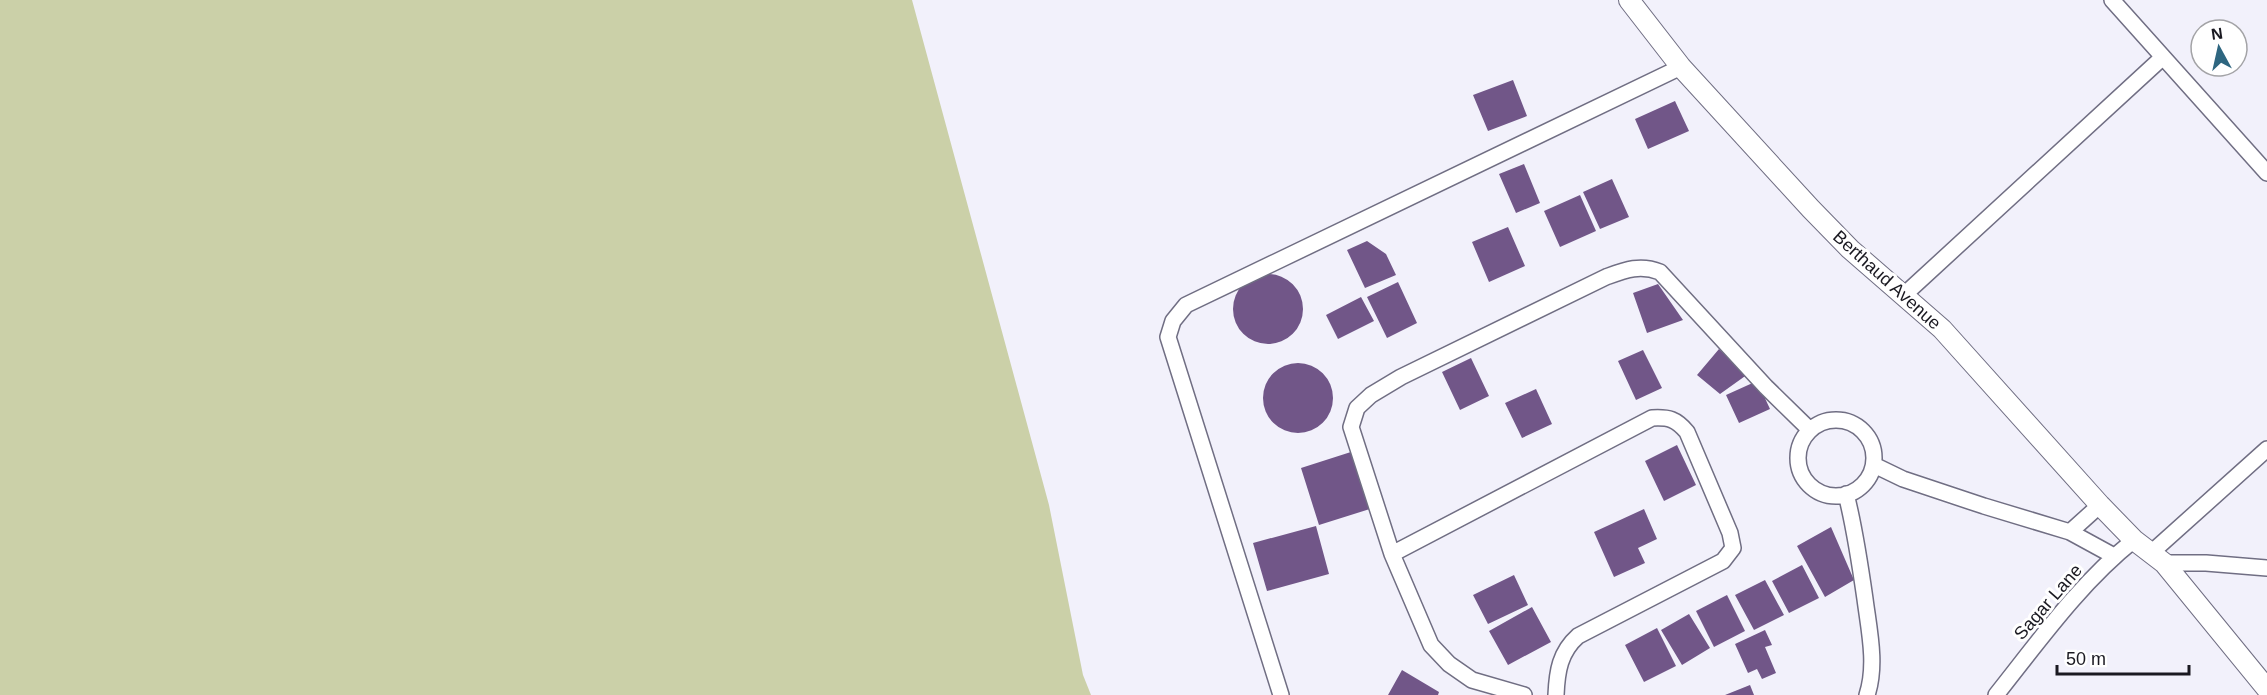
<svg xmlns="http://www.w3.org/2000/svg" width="2267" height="695" font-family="Arial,sans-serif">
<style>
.green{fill:#cbd0a8}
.building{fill:#715688}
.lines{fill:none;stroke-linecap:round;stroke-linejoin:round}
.minor-casing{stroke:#706e83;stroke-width:18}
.tertiary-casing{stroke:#706e83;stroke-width:22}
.minor{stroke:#fff;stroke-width:15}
.tertiary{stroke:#fff;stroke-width:20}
.labels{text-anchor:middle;stroke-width:6;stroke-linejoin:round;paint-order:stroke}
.street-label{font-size:18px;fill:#1a1921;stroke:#fff}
</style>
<rect width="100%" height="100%" fill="#f2f1fb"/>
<!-- green -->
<path class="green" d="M0,0H912L1049,505L1083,675L1091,695H0Z"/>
<!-- building -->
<path class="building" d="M1513,80L1527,116L1488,131L1473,95Z
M1675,101L1689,131L1648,149L1635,119Z
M1524,164L1540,203L1516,213L1499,174Z
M1612,179L1629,217L1600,229L1583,192Z
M1580,195L1596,231L1560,247L1544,211Z
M1508,227L1525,266L1489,282L1472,242Z
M1367,241L1386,254L1396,275L1365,288L1347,250Z
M1233 309a35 35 0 1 1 70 0a35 35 0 1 1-70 0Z
M1398,282L1417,323L1387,338L1367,297Z
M1658,284L1683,320L1647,333L1633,293Z
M1361,297L1374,321L1338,339L1326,315Z
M1719,349L1748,374L1720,394L1697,375Z
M1643,350L1662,388L1636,400L1618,361Z
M1471,358L1489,396L1460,410L1442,372Z
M1263 398a35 35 0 1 1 70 0a35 35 0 1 1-70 0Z
M1757,381L1770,409L1739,423L1726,395Z
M1536,389L1552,424L1522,438L1505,403Z
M1677,445L1696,485L1664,501L1645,461Z
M1354,451L1373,508L1319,525L1301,468Z
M1644,509L1657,539L1638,548L1645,563L1614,577L1594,532Z
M1316,526L1329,574L1267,591L1253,543Z
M1831,527L1854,580L1825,597L1797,546Z
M1802,565L1819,598L1789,613L1772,581Z
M1514,575L1528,605L1488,624L1473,595Z
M1765,580L1784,615L1754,630L1735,595Z
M1727,595L1745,631L1714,647L1696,611Z
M1532,607L1551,642L1508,665L1489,631Z
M1689,614L1710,648L1682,665L1661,630Z
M1657,628L1676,666L1644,682L1625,645Z
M1765,630L1772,645L1765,647L1776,673L1762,679L1757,669L1748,673L1735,644Z
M1402,670L1439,692L1438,695H1388Z
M1750,685L1754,695H1725Z"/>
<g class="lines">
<defs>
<path id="minor" d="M2112,0L2267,173
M1904,295L2163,57
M1798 458a38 38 0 1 1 76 0a38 38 0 1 1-76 0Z
M1874,465L1903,479L1984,506L2070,532L2114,556
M1846,494C1855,529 1860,564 1865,599C1869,630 1877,665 1867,695
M2070,532L2100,505
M2151,553L2267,449
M1392,554L1652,418C1669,417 1676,419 1687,432L1730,533L1733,548L1723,561L1578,636C1560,652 1557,671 1556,695
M2164,563H2206L2267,568
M1281,695L1168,337L1173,321L1186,305L1681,67
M1524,695L1472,680L1449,664L1431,645L1392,554L1351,427L1357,408L1371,395L1401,377L1606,277C1625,270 1640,264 1660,272L1766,387L1810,430
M1996,695C2039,641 2080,583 2134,540"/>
<path id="tertiary" d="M1629,0L1681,67L1811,209L1850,249L1942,329L2100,505L2134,540L2164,563L2267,689"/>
</defs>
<!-- minor casing -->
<use href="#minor" class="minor-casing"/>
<!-- tertiary casing -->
<use href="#tertiary" class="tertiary-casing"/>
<!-- minor -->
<use href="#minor" class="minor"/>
<!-- tertiary -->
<use href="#tertiary" class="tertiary"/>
</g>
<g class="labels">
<!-- street labels -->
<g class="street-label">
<text transform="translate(1887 280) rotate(42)" y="6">Berthaud Avenue</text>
<text transform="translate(2048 602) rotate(-49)" y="6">Sagar Lane</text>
</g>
</g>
<!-- north arrow -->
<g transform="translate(2219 48) rotate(352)"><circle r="28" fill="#ffffff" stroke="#a3a3a6" stroke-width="1.5"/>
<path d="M0-4.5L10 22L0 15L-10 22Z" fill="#2e6680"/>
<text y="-9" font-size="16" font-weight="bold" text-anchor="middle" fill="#1a1921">N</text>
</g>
<!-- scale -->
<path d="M2057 665v9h132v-9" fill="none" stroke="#1a1921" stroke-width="3"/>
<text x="2066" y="665" font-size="18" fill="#1a1921" stroke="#ffffff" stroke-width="4.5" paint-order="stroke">50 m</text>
</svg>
